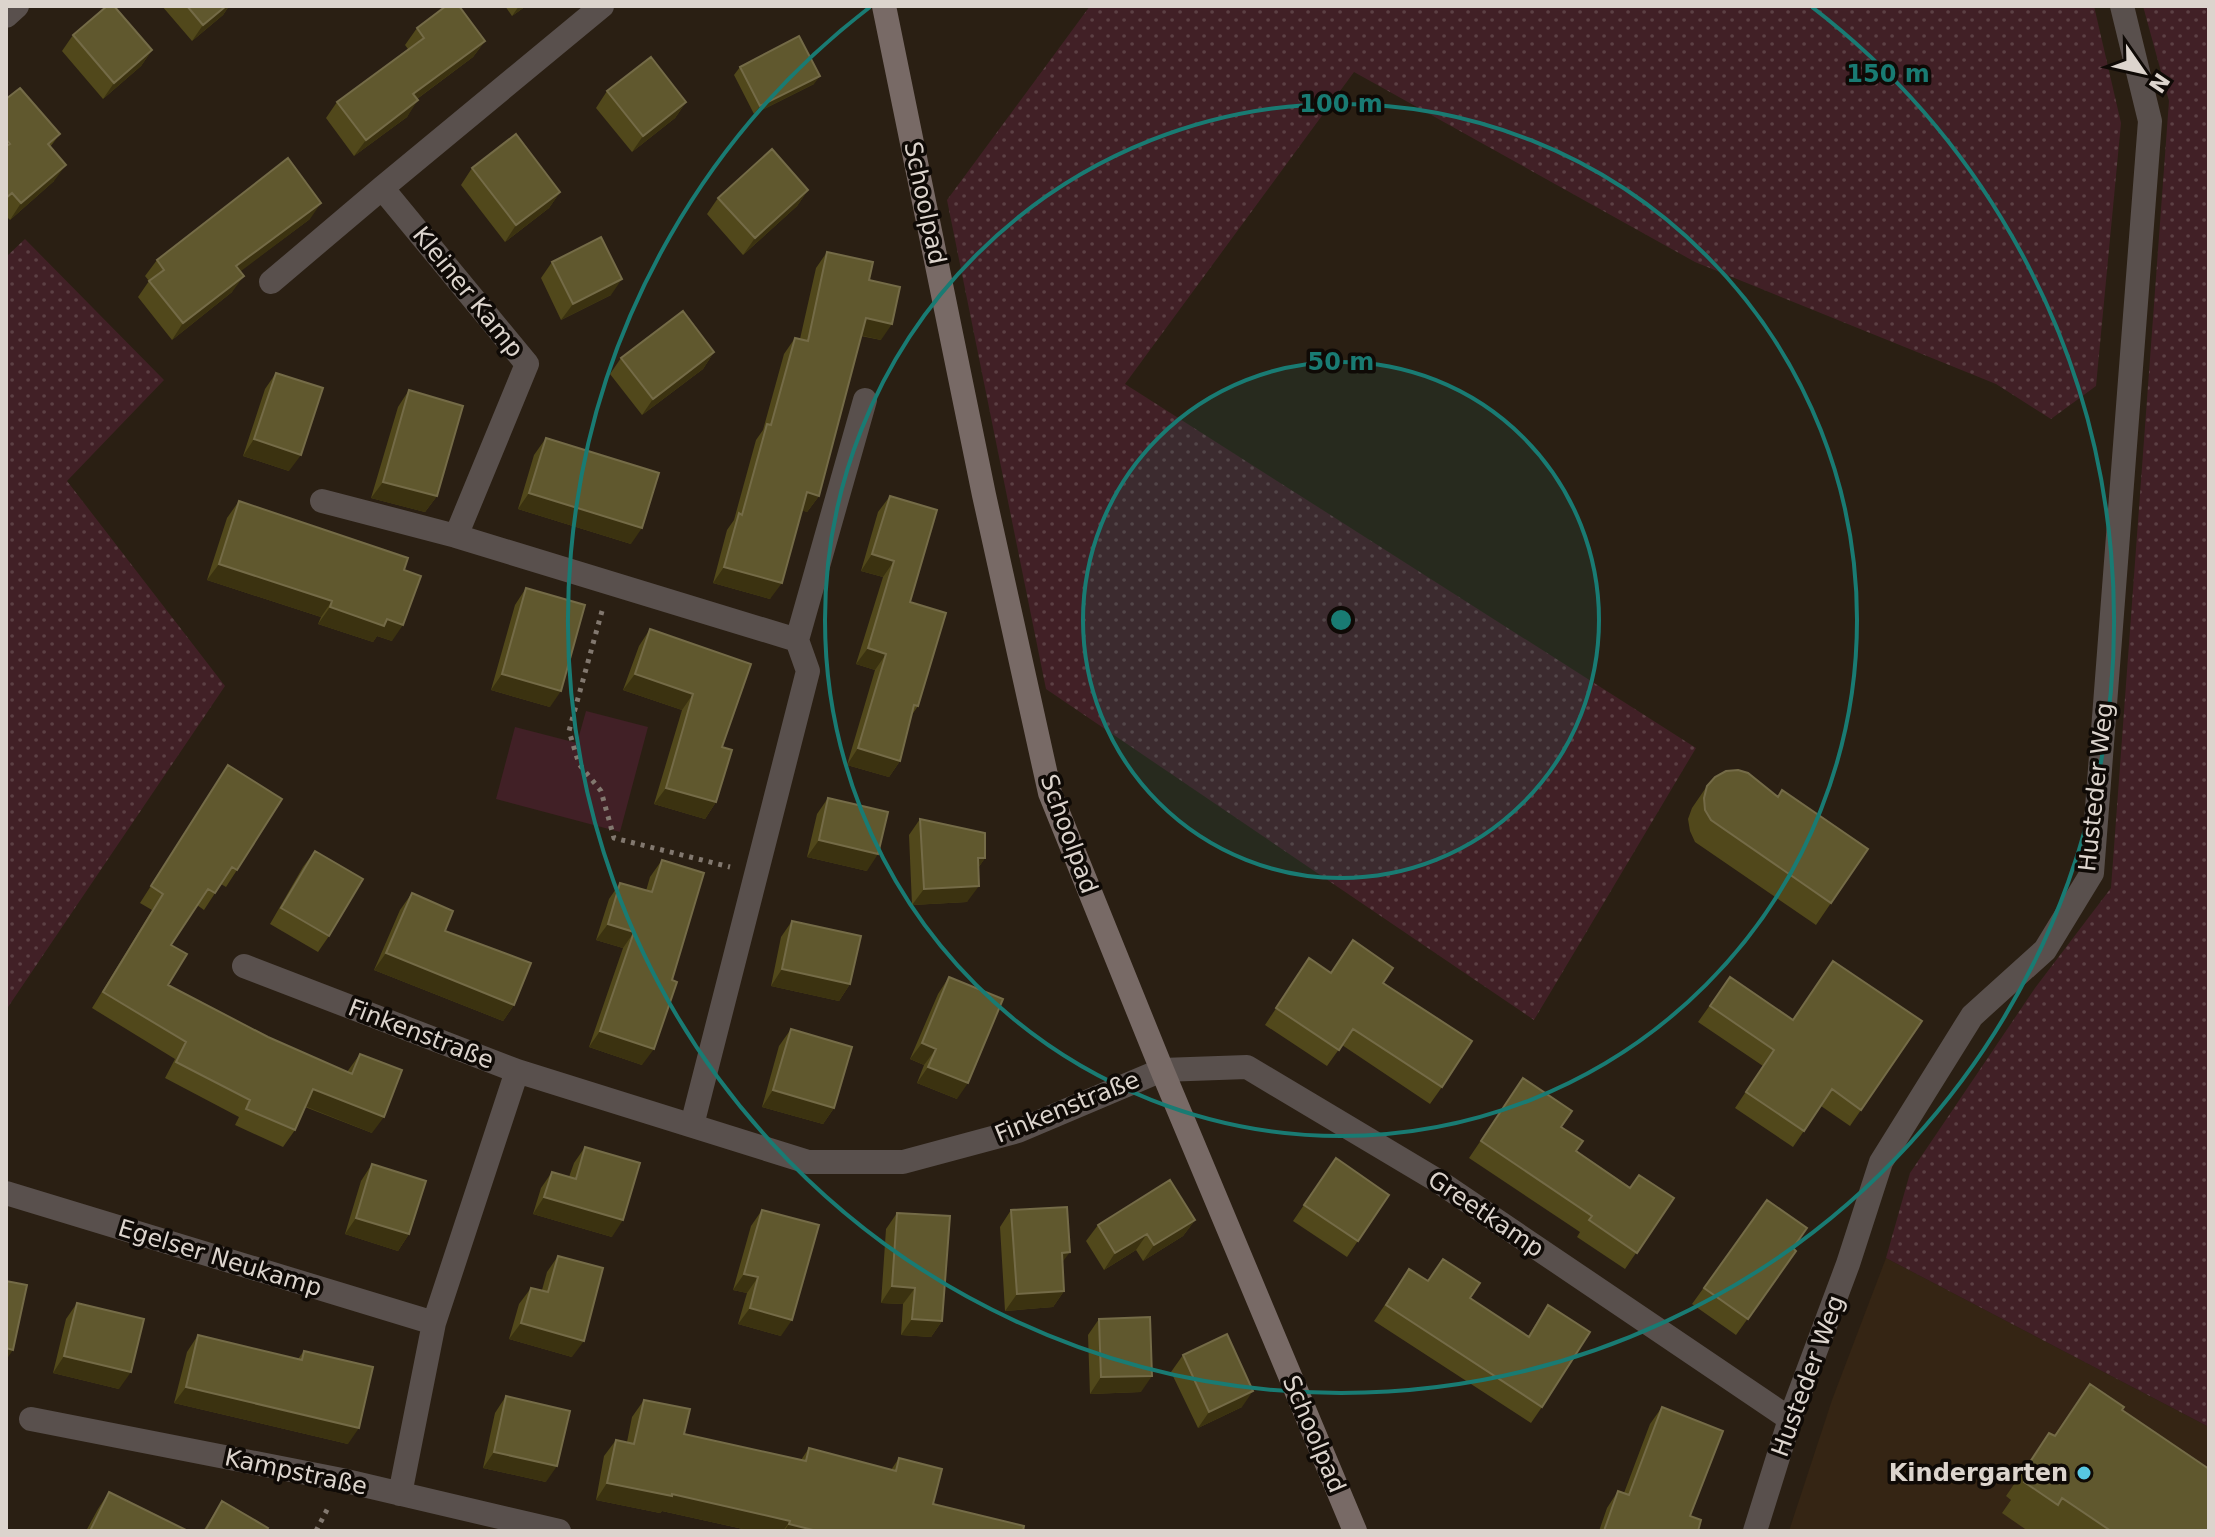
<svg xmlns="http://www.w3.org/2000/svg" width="2215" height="1537" font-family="'DejaVu Sans',sans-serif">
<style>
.built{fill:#352514}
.grass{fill:url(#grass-dots)}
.green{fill:#412026}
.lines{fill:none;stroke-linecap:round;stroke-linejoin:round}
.path{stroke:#82786f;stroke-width:5;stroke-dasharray:4 6;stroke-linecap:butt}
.street{stroke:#59504d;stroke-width:24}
.secondary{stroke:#786a66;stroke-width:24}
.wall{fill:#51481b}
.shaded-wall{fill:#3b3210}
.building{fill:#60582e;stroke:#746b47;stroke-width:2}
.ring{fill:none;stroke:#197b73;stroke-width:4}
.poi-dot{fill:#57c9e2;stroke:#0f0a06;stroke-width:3}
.labels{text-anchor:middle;stroke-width:7;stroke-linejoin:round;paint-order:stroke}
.street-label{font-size:24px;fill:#dcd4cd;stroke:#0f0a06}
.poi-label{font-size:24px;font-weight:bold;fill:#dcd4cd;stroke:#0f0a06;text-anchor:end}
.centre{fill:#197b73;stroke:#0f0a06;stroke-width:4}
.ring-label{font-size:24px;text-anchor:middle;font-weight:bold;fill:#197b73;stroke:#0f0a06;stroke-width:7;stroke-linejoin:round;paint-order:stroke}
</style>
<defs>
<pattern id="grass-dots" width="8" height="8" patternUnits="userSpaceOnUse" patternTransform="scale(2)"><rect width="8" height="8" fill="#412026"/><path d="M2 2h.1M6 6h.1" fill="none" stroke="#5c4044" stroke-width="1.8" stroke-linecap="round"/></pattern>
</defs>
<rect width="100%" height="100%" fill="#2a1f13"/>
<!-- built -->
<path class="built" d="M1886,1258L2209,1427V1531H1789L1832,1400Z"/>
<!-- grass -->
<path class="grass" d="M1090,6H2094L2121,123L2096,386L2051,419L1996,384L1695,262L1354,72L1125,384L1696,748L1534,1020L1046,689L947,200Z
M2143,6H2209V1427L1886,1258L1910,1173L2035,988L2111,888L2169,101Z
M25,239L164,380L67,481L225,686L6,1010V257Z"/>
<!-- green -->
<path class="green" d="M586,711L648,727L620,832L496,799L515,727L577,743Z"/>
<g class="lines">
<!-- path -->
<path class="path" d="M602,611L569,731L579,764L601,791L614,838L730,867
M316,1531L329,1506"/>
<!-- street -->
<path class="street" d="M6,16L17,6
M382,188L527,364L456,536L797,640
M271,282L382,188L602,6
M322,501L456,536
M244,966L517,1071L808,1162H903L1018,1131L1162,1070L1247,1067L1438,1181L1790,1419
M692,1125L808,671L797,640L865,400
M6,1193L434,1323
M31,1419L342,1480L559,1531
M400,1494L434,1323L517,1071
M1755,1531L1790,1419L1848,1264L1881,1162L1972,1016L2045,950L2092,873L2150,121L2122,6"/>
<!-- secondary -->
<path class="secondary" d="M884,6L984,495L1050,793L1162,1070L1355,1531"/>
</g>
<!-- wall -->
<path class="wall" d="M162,6H229L223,15L192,41Z
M505,6H526L512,16Z
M417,28L485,41L473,57L417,99L407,117L354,156L326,118L337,102L408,49L405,45Z
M73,35L152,50L141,66L103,99L62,51Z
M740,67L814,84L754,114L734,75Z
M607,91L686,102L675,118L632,152L596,108Z
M6,99L60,134L50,147L54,181L10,220L6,216Z
M472,168L560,192L549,208L505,242L461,185Z
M808,190L797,206L743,255L707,214L718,198Z
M310,219L240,271L232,292L172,340L138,297L149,281L145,276L157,260Z
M827,252L869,280L881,340L861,336L819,496L807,512L802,510L770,599L713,583L727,530L734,520L756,440L763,430L784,354L795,338L800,339L816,268Z
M552,262L611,295L561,320L541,278Z
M714,352L703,369L642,415L610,374L621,358Z
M276,373L289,471L243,456L265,389Z
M409,390L437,496L425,512L371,498L398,407Z
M546,438L631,544L518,509L534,455Z
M890,496L910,602L918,706L911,716L900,761L889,777L847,765L875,670L856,664L883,577L861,571L878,512Z
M239,501L404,570L392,641L377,636L373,642L318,624L321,617L207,580L227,518Z
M526,588L550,707L491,690L515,605Z
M650,629L751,664L722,747L716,802L705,819L654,804L682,710L623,690L639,646Z
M228,765L237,870L226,887L221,884L204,910L197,905L171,945L168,985L268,1037L347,1072L360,1054L372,1133L305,1107L295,1130L283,1147L235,1125L239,1117L165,1078L175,1059L92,1008L152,910L140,903Z
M1707,786L1778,797L1831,903L1816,925L1695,842L1690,831L1688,819L1692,808Z
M828,798L867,871L807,857L817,814Z
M920,819L985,858L978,868L967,902L912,905L909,835Z
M315,851L329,936L318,952L270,924L303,867Z
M662,860L642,1065L589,1047L623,948L596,940L609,899L620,883L646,891L650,877Z
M412,893L445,931L514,1005L503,1021L374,970L400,910Z
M792,921L850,984L839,1001L771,986L781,937Z
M1353,940L1383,983L1442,1087L1430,1104L1342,1045L1327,1066L1265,1025L1309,958L1331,973Z
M949,977L957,1099L917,1083L924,1065L910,1059L938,994Z
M1730,977L1793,1020L1922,1021L1850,1126L1821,1106L1793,1147L1735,1108L1763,1066L1698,1022Z
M791,1029L834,1108L823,1124L762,1107L779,1046Z
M1523,1078L1561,1127L1576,1151L1630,1187L1674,1198L1625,1269L1577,1237L1580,1232L1469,1158Z
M585,1147L612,1237L533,1214L541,1188L552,1172L569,1177L574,1163Z
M1336,1158L1389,1195L1347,1257L1293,1221Z
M372,1164L409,1234L398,1251L345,1234L361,1181Z
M1767,1200L1793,1248L1796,1251L1736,1335L1692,1304Z
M762,1210L781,1336L738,1324L747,1293L733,1290L751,1226Z
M1011,1210L1062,1263L1064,1291L1053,1307L1005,1311L1000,1227Z
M897,1213L942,1321L931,1337L901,1335L903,1304L881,1303L886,1229Z
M1195,1220L1183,1236L1143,1261L1136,1250L1104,1270L1086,1241L1098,1225Z
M558,1256L572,1357L509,1339L519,1304L531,1288L542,1290L547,1272Z
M1409,1269L1428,1281L1470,1298L1528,1336L1548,1305L1542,1407L1531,1423L1374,1321Z
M77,1303L119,1389L53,1373L66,1319Z
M1099,1319L1141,1392L1090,1394L1088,1335Z
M198,1335L298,1359L304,1351L348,1444L174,1403L187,1352Z
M1183,1355L1242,1407L1198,1428L1171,1372Z
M2090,1384L2122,1410L2209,1531H2043L2040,1529L2039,1531H2028L2002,1513L2011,1500L2006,1496L2049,1433L2054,1436Z
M506,1396L546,1482L483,1468L495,1413Z
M644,1400L684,1434L801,1460L809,1448L891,1470L899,1458L933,1504L1023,1531H752L662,1511L660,1513L596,1500L604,1456L616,1440L627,1442L632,1417Z
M1662,1407L1690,1516L1698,1531H1599L1607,1508L1618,1491L1624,1493L1650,1424Z
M109,1492L188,1531H86L98,1509Z
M222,1501L266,1531H203Z"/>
<!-- shaded-wall -->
<path class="shaded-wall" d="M225,6H229L223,15L192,41L203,25Z
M519,6H526L512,16Z
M485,41L473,57L402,110L413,94Z
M152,50L141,66L103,99L114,83Z
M820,76L814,84L754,114L760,106Z
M418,100L407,117L354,156L366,140Z
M686,102L675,118L632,152L643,136Z
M66,165L54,181L10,220L21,203Z
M808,190L797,206L743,255L755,238Z
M560,192L549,208L505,242L516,225Z
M321,203L310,219L225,283L236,266Z
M244,276L232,292L172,340L183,323Z
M622,279L611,295L561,320L573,304Z
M866,318L892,324L881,340L855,334Z
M714,352L703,369L642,415L653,399Z
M254,439L301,455L289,471L243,456Z
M383,482L437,496L425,512L371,498Z
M807,492L819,496L807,512L796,509Z
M529,493L642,528L631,544L518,509Z
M872,554L894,561L883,577L861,571Z
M219,564L332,601L321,617L207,580Z
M724,567L782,583L770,599L713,583Z
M330,607L387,619L403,625L392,641L377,636L373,642L318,624Z
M868,648L886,654L875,670L856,664Z
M502,674L561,691L550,707L491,690Z
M635,674L693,694L682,710L623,690Z
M858,748L900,761L889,777L847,765Z
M666,788L716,802L705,819L654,804Z
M819,840L878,854L867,871L807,857Z
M978,858H985L974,874Z
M979,886L967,902L912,905L924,889Z
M608,924L634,932L623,948L596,940Z
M386,953L514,1005L503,1021L374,970Z
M782,969L850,984L839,1001L771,986Z
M600,1031L654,1049L642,1065L589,1047Z
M922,1043L936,1049L924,1065L910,1059Z
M928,1067L968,1083L957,1099L917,1083Z
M313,1089L384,1117L372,1133L302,1105Z
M773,1090L834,1108L823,1124L762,1107Z
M544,1197L623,1220L612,1237L533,1214Z
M356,1218L409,1234L398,1251L345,1234Z
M1195,1220L1183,1236L1143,1261L1154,1245Z
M1147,1234L1136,1250L1104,1270L1115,1253Z
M1070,1252L1058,1268L1062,1253Z
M744,1274L758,1277L747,1293L733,1290Z
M892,1286L915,1288L903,1304L881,1303Z
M1064,1291L1053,1307L1005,1311L1017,1294Z
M750,1308L792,1320L781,1336L738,1324Z
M912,1319L942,1321L931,1337L901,1335Z
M521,1323L584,1341L572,1357L509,1339Z
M6,1348L13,1350L6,1360Z
M64,1356L131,1372L119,1389L53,1373Z
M1152,1376L1141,1392L1090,1394L1101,1377Z
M186,1387L359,1428L348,1444L174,1403Z
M1253,1391L1242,1407L1198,1428L1209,1412Z
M494,1452L557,1466L546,1482L483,1468Z
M607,1483L672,1494L790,1521L783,1531H752L662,1511L660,1513L596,1500Z
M789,1524L817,1531H784Z"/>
<!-- building -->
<path class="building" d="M107,6H114L152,50L114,83L73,35Z
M187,6H226L203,25Z
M446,6H459L485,41L413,94L418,100L366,140L337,102L424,38L417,28Z
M799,36L820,76L760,106L740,67Z
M651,57L686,102L643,136L607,91Z
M20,88L60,134L48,144L66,165L21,203L12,193L6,198V146L10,144L6,139V99Z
M516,134L560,192L516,225L472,168Z
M772,149L808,190L755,238L718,198Z
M288,158L321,203L236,266L244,276L183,323L149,281L164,270L157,260Z
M601,237L622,279L573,304L552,262Z
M827,252L873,262L869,280L900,287L892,324L866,318L819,496L807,492L782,583L724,567L739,513L742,515L767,424L771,425L795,338L808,341Z
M683,311L714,352L653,399L621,358Z
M276,373L323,388L301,455L254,439Z
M409,390L463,406L437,496L383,482Z
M546,438L659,473L642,528L529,493Z
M890,496L937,510L910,602L946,613L918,706L914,705L900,761L858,748L886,654L868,648L894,561L872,554Z
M239,501L408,558L404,570L421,576L403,625L387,619L384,626L330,607L332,601L219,564Z
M526,588L585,605L561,691L502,674Z
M650,629L751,664L722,747L732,750L716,802L666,788L693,694L635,674Z
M228,765L282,799L237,870L232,867L215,893L208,889L171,945L187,954L168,985L268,1037L352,1074L360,1054L402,1070L384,1117L313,1089L295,1130L246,1109L250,1100L176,1062L186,1042L103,992L163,894L151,886Z
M1738,770L1748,773L1778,797L1782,790L1868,849L1831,903L1711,820L1705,810L1704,798L1707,786L1715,777L1726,771Z
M828,798L888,812L878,854L819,840Z
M920,819L985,833V858H978L979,886L924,889Z
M315,851L363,879L329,936L281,908Z
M662,860L704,873L672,980L677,982L654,1049L600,1031L634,932L608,924L620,883L652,892Z
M412,893L453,911L445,931L531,963L514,1005L386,953Z
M792,921L861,936L850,984L782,969Z
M1353,940L1393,968L1383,983L1472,1041L1442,1087L1353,1029L1339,1050L1276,1008L1309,958L1331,973Z
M1833,961L1922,1021L1861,1110L1832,1089L1804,1131L1746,1092L1774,1050L1710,1006L1730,977L1793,1020Z
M949,977L1003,999L968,1083L928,1067L936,1049L922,1043Z
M791,1029L852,1047L834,1108L773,1090Z
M1523,1078L1572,1111L1561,1127L1583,1141L1576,1151L1630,1188L1639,1175L1674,1198L1637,1253L1589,1220L1592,1216L1481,1141Z
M585,1147L640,1163L623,1220L544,1197L552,1172L576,1179Z
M1336,1158L1389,1195L1358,1241L1304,1205Z
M372,1164L426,1181L409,1234L356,1218Z
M1170,1180L1195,1220L1154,1245L1147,1234L1115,1253L1098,1225Z
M1767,1200L1807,1228L1793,1248L1796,1251L1748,1319L1704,1288Z
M1067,1207L1070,1252L1062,1253L1064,1291L1017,1294L1011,1210Z
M762,1210L819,1225L792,1320L750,1308L758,1277L744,1274Z
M897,1213L950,1216L942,1321L912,1319L915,1288L892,1286Z
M558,1256L603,1268L584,1341L521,1323L531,1288L548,1292Z
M1443,1259L1480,1283L1470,1298L1529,1337L1548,1305L1590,1332L1542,1407L1386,1305L1409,1269L1428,1281Z
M6,1281L27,1285L13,1350L6,1348Z
M77,1303L144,1319L131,1372L64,1356Z
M1150,1317L1152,1376L1101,1377L1099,1319Z
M1227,1334L1253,1391L1209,1412L1183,1355Z
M198,1335L302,1360L304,1351L373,1367L359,1428L186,1387Z
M2090,1384L2124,1407L2122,1410L2209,1469V1531H2111L2062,1498L2058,1505L2024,1482L2033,1468L2028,1465L2049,1433L2055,1436Z
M506,1396L570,1411L557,1466L494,1452Z
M644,1400L690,1409L684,1434L806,1461L809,1448L896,1471L899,1458L942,1469L933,1504L1024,1526L1023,1531H817L789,1524L790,1521L672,1494V1496L607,1483L616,1440L634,1444Z
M1662,1407L1723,1431L1690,1516L1701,1520L1698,1531H1604L1618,1491L1629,1495Z
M109,1492L188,1531H90Z
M222,1501L268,1528L266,1531H205Z"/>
<!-- distance rings -->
<circle cx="1341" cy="620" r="258" fill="#197b73" fill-opacity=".12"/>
<g class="ring">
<circle cx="1341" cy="620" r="258"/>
<circle cx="1341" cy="620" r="516"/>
<path d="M1812 7A773 773 0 1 1 870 7"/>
</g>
<!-- markers -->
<circle class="poi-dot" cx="2084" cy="1473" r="8"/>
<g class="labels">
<!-- street labels -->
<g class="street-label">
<text transform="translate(925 203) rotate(78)" y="8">Schoolpad</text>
<text transform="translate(468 292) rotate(51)" y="8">Kleiner Kamp</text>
<text transform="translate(2096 787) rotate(-84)" y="8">Husteder Weg</text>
<text transform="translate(1069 834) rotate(70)" y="8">Schoolpad</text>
<text transform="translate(421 1034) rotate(21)" y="8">Finkenstraße</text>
<text transform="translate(1067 1107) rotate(-22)" y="8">Finkenstraße</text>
<text transform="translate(1486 1214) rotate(34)" y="8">Greetkamp</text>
<text transform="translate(220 1258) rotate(17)" y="8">Egelser Neukamp</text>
<text transform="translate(1808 1376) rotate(-70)" y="8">Husteder Weg</text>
<text transform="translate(1314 1434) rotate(67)" y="8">Schoolpad</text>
<text transform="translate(296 1472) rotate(12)" y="8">Kampstraße</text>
</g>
<!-- poi labels -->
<g class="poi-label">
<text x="2068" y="1481">Kindergarten</text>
</g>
</g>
<circle cx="1341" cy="620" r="12" class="centre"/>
<g class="ring-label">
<text x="1888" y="82">150 m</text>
<text x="1341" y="112">100 m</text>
<text x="1341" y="370">50 m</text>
</g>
<!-- border -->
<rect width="2215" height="1537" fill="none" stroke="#dcd4cd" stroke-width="16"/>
<!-- north arrow -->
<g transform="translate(2143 72) rotate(124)" stroke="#0f0a06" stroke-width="6" paint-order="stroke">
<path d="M0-6L14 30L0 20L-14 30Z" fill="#dcd4cd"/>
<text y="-12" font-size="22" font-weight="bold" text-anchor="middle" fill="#dcd4cd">N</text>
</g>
</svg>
